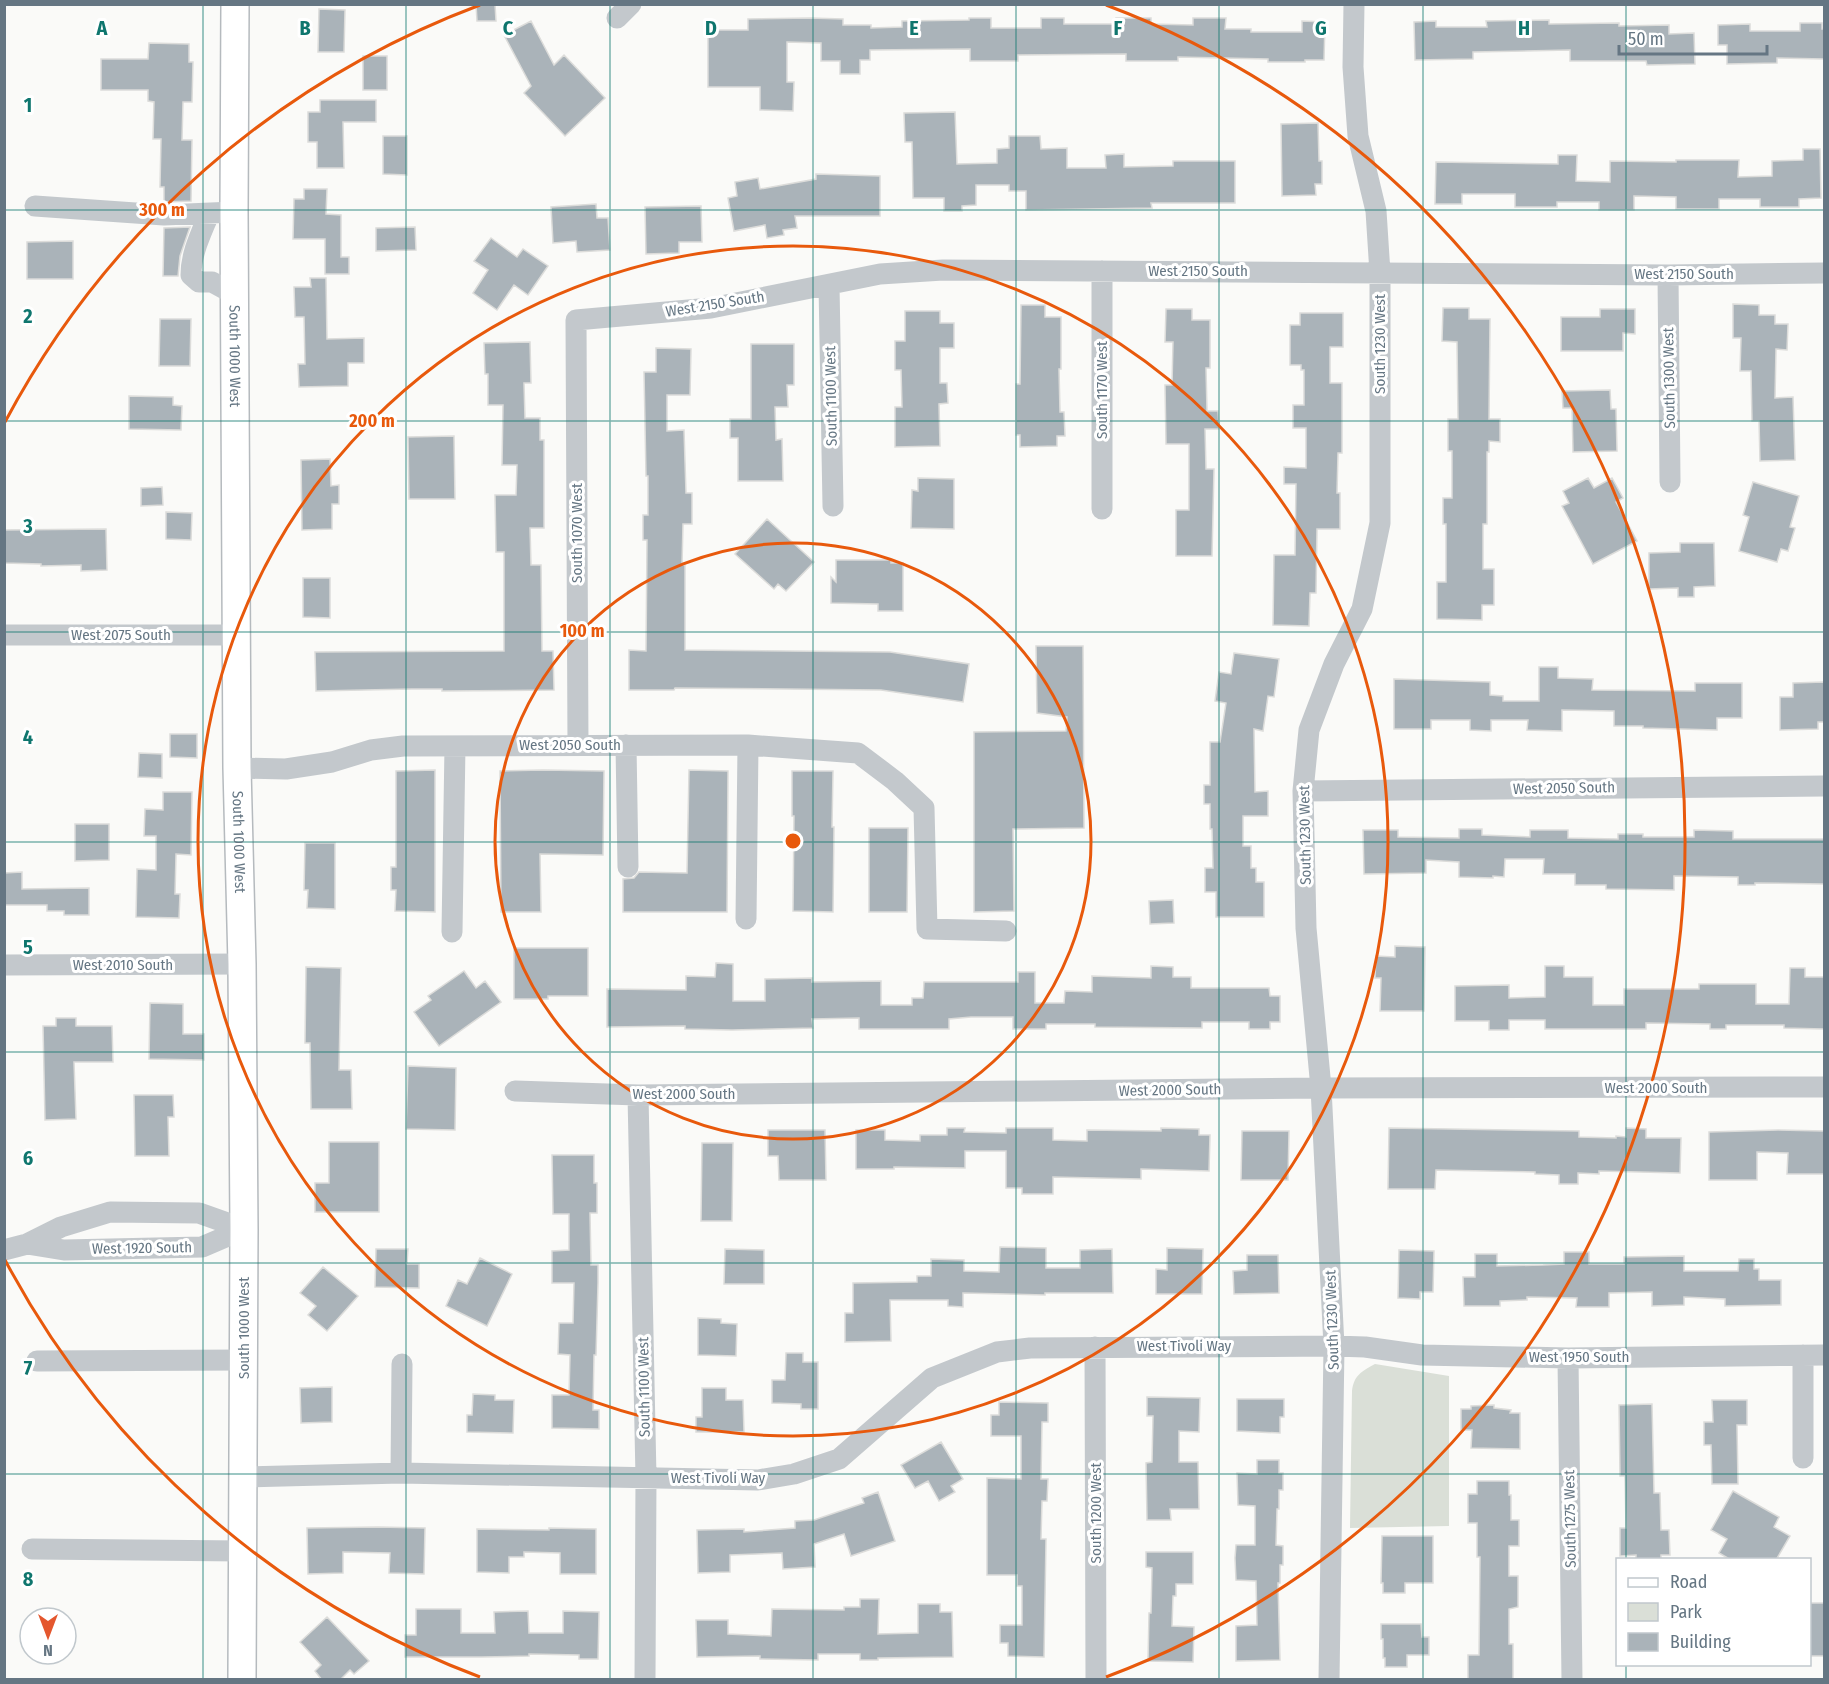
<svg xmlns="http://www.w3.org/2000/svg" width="1829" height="1684" font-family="'Fira Sans Condensed',sans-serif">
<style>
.green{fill:#dadfd7}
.building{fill:#aab3b9;stroke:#dcdcda;stroke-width:1.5}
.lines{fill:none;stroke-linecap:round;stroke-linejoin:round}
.major-casing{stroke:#b5babe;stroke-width:30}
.minor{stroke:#c3c8cc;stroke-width:21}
.major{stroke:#fff;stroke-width:27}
.grid{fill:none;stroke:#0f766e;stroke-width:1.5;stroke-opacity:0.55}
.ring{fill:none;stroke:#e8590c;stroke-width:3}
.labels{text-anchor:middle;stroke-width:6;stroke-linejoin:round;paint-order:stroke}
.street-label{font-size:15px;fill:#657683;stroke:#fff}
.grid-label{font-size:20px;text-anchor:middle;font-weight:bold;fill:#0f766e;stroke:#fff;stroke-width:6;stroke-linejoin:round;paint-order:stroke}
.centre{fill:#e8590c;stroke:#fff;stroke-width:3}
.ring-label{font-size:18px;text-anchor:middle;font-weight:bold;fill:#e8590c;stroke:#fff;stroke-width:6;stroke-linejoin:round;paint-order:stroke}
</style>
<rect width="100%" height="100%" fill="#fafaf8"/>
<!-- green -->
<path class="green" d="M1375,1364L1449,1376V1526L1350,1528L1352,1391C1354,1375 1362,1371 1375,1364Z"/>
<!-- building -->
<path class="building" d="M476,4H495L496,21H477Z
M319,9L345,10L344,52H318Z
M810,18L843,19V25H871V28L902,27V21L969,20V18H991V28H1041V18H1064V24H1116V18H1151V24L1193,25V18H1226L1225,29H1251V32H1302V21L1325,22L1324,60H1305V62H1268V59L1178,57V61H1126V54L1018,55V61H970V49L870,50V60H860V74H840V61H821V43L787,42V82H794L793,111L760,110V87H708V30H748V19Z
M1549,20V24L1619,23V26L1669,25V34L1694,33L1695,64L1647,65L1646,61H1570V50L1473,52V59L1415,60L1414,22L1436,21V27H1487L1486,21Z
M531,21L554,65L564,55L605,98L565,136L524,93L531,86L504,35Z
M1800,23H1822V29H1824V59L1777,58V63L1727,64V45H1718V25L1750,24V31H1800Z
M149,43L189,44V62H193L192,102H183L182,140H192L191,201L164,202V187H160L161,139H153L154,102L148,101V90H101V59H148Z
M363,56H387V90H363Z
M320,100H376V122H343L344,168H317V142H308V112H320Z
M955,112L957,164L997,163V149L1009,148V136H1040L1041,149L1067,148V168H1106L1105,155L1124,154V167L1173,166V161H1235V203H1151L1152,208L1026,210V191H1009V185H976V205L962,206V211H944V198H913L912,142H905L904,113Z
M1318,123L1319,161H1322V184H1315L1316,195L1282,196L1281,124Z
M383,136H407V175L383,174Z
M1803,149H1820L1821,198L1799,199V207H1760V199H1719V209H1676V197L1634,196V210H1599V202H1557V207H1515V194H1462V204H1435L1436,162L1558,164V155H1577L1576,181L1610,182V161L1676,162V160H1739L1738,177L1772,176V161L1803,160Z
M816,174L880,176V216H795L797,228L783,230L784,235L767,238L765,225L734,231L728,198L737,196L735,182L758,178L760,189L816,179Z
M304,189H327L326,214L341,215V257H349V274H325V239H293L294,199H304Z
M596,204L597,218H608L610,250L577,252L576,241L553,243L551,207Z
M701,206L702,242H679V253L646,254L645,207Z
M190,227L180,256L178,276H163L164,228Z
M415,227L416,250L376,251V228Z
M491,238L517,257L523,249L548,266L528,295L514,285L497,310L473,293L488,270L474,261Z
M73,241V279H27V242Z
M310,278H326L327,339L364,338V363H348V386L299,387L298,364H305L304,317H295L294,287H311Z
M1733,304L1759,305V315H1775V324H1788L1787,350L1776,349L1775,398L1793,397L1795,460L1760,461L1759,421H1752L1751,371H1740L1741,338H1733Z
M1021,305H1045V317H1061V369H1059L1060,412H1064L1065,436H1057V446L1020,447V435H1016V384H1020Z
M1443,308H1469V319H1490L1489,419H1500V442L1489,441V452H1487V524H1483V569H1494V605H1482V620L1437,619V582H1446V524H1443V498H1452V451H1448V419H1458L1457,342L1442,341Z
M1166,309H1192V320H1210V368H1206L1207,411H1218L1219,429H1205L1206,469H1214L1212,556H1176V510H1189V444H1166L1165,385H1172L1173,342H1165Z
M1600,309H1635V334L1623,333V351H1561V317H1600Z
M905,311H940V323H954V348H940V383H947L948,403L939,404L940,446L895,447V407H902L901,370H895V341H905Z
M1300,313H1343V347H1330V383H1342V453H1338L1337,493H1340V529H1317L1316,593H1310L1309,626L1273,625L1274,555H1295L1296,484H1284V467L1306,468V428H1293V405H1304V370H1301V365H1290V325H1300Z
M160,319H191L190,366H159Z
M530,342L531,383H524L525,418H540V440H544V528H530L531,565H541L542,651H553L554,690L442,691V689H412L316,691L315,652L504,651V552H496L495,495H516L517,465H502L503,405H488V374H485L484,343Z
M751,344H794V385H787L788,407H775L776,440L782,439L783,481H738V438H730V419H751Z
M656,348L691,349L690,395H667V431L684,430L686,493H692V524H683L682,565H685V650L890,652L969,664L963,702L881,690L675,688L674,690H629V650L646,651L647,540H643V515H648V476H646L644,372H656Z
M1610,390L1611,409H1616L1617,451L1573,452L1572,408H1563L1562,391Z
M129,396L173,397V405L182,406L181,430L129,429Z
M454,436L455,499H409L408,437Z
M330,459L331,486L339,485V504H332V529L302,530L301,460Z
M918,478L954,479V529L911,528L912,490L918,491Z
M1588,478L1594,488L1612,478L1623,498L1616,502L1637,541L1593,564L1562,506L1569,503L1563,491Z
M1753,482L1799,496L1790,527L1795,528L1788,551L1781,549L1777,562L1739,551L1749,517L1743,515Z
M162,487L163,505L141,506V488Z
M166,512L192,513L191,540L166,539Z
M767,519L814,562L786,591L778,584L774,589L735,554Z
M106,529L107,570L81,571V565L41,566V564L4,563V530Z
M1680,543H1714L1715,586L1694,587V597H1678V588L1649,589V553L1680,552Z
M836,560H891V563H903V611H878V604L831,603V577L836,582Z
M303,578H330V618L303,617Z
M1036,646H1083L1084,828L1013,829L1014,911L974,912V732L1066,731L1067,717L1037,713Z
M1234,653L1279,659L1274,697L1268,696L1263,731L1254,729L1255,792L1268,791V816H1243V846H1251V868H1256V882H1264V917H1216V892H1205V868H1213L1212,829H1210V804H1204V785H1210V742H1220L1226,703L1215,701L1219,672L1231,674Z
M1539,667H1558V678L1593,679L1592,690L1695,691V683H1742V718H1717V730L1643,728V726H1614V711L1562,710V731L1527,730L1528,720H1491V731L1470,730V720H1431V729H1394V679L1490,682V695L1503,696V701H1539Z
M1824,682V722H1818V729L1780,730V697H1793V683Z
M170,734H197V758L170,757Z
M139,753L162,754V778L138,777Z
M435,770V912L395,911L396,890H391V867H396V771Z
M543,770L604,771L603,855L540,854L541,912H501L500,771Z
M689,770L728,771L727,912H623V879L634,878L639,872L687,873Z
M792,771H833L832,827H834L833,912L793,911L794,816H792Z
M163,792H192L191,855L176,854L175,894H180L179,918L136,917L137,869L156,870V836H144L145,809L163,810Z
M75,824H109V860L75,861Z
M869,828H908L907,912H869Z
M1459,829H1482V835L1530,837V830H1568V838L1618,839V834H1643V837H1694V830L1733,831V839H1824V884L1755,883V885H1738V877L1674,876V890L1606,889V885H1575V874H1543L1544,859H1505L1504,877L1493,876V878L1459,877V862L1426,860V873L1364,874L1363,830H1398V837L1459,838Z
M305,843H335V909L307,908L308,890H304Z
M22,872V889L89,888V915H64V911H47V905H4V873Z
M1173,900L1174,923L1150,924L1149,901Z
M1395,946L1425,947L1424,1011H1380L1381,978H1375L1376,956L1395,957Z
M514,948H588V996H548V999H514Z
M716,963L733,964V1001H765V979L812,978V982L881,981V1005H912V998H923L924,982H1018V972H1035V1003H1064L1065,991L1092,992V976L1151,978V966L1173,967V977H1191V988H1269L1270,996H1280V1022H1270V1029H1249V1022H1202V1028L1095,1027V1024H1046V1029H1013V1017H971L949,1019V1029H859V1018L812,1019L813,1028L732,1030L685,1029V1026L607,1027V989L686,990V976L715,977Z
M1545,966H1564V977H1593V1005H1624V989H1699V984H1756V1004H1789L1790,968H1805V977H1824V1029L1784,1028V1025H1726V1029H1710V1024L1646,1023V1029H1545V1020H1509V1030H1489V1021H1455V986L1509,985V998L1545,997Z
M306,967L341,968L339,1070H351L352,1109H311L310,1043H305Z
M464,971L476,988L485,981L501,1002L439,1046L414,1012L431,1000L428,996Z
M150,1003L183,1004V1034H204V1060L149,1059Z
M56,1018H76V1026H112L113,1062H74L76,1119L45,1120L43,1026H56Z
M408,1066L456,1068L455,1130L406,1129Z
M134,1095H173L174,1117H168L169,1156H135Z
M947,1128H965L964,1132L1006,1133V1128H1053V1140L1087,1141V1130L1161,1131V1128L1199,1129V1135H1210L1209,1171L1141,1169V1179L1053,1177V1194H1022V1188H1006V1151H965V1168L894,1167V1169H856V1130H885V1140L920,1141V1135H947Z
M1389,1128L1579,1131V1137L1616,1138V1136L1626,1137V1128L1646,1129V1138H1681L1680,1173L1599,1171V1174L1578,1173V1184H1559V1175L1535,1174V1172L1436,1170L1435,1189H1388Z
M768,1130H825L826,1180H779L778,1156H768Z
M1778,1130L1824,1131V1174H1787L1788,1153L1757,1152V1180H1709V1132Z
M1242,1131H1289L1288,1180H1241Z
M329,1142H379V1212H315V1183H329Z
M702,1143H733L732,1221H701Z
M552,1155H594V1183H597V1213H590L591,1265H598V1283L596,1355H594L593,1410H599V1429L552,1428V1395H569L570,1355L558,1354L559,1323H573L574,1283H552V1251L569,1250V1214H553Z
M1000,1247L1046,1248V1268H1080V1250L1112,1249L1113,1293H1045V1295L963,1293V1307L948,1306V1300H890L891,1341L845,1342V1313H853V1283L917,1282V1276H931V1259L964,1260V1271L999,1272Z
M1167,1248L1203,1249L1202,1294H1156V1269L1167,1270Z
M376,1249H408L407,1264H419V1288L375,1287Z
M725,1249L764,1250V1284H724Z
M1399,1250L1434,1251L1433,1292H1420V1299L1398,1298Z
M1564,1252H1589V1264H1624V1257L1684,1256V1271H1738L1739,1259H1754V1269H1759V1280H1781V1305L1725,1306V1299L1684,1297V1305L1652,1306V1292L1609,1293V1307H1576L1577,1298L1527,1297V1300L1500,1301V1306H1464L1463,1277H1475V1254H1497V1266L1543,1265L1564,1264Z
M1247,1255H1278L1279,1293L1234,1294L1233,1271L1247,1270Z
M480,1258L512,1274L487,1326L446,1306L458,1280L467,1284Z
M323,1267L358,1296L327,1331L308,1315L316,1306L300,1293Z
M698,1318L721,1319V1323L737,1324L736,1356L698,1355Z
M786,1353H803V1362H818V1409H801V1404L772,1403V1380H785Z
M332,1387V1422L301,1423L300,1388Z
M702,1388H726V1400H743L744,1432H696V1417H702Z
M473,1394L495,1395V1400H514L513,1433L467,1432V1415H472Z
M1147,1397L1200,1398L1199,1432L1179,1431V1462H1198L1199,1509H1170L1171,1520H1147L1146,1463L1152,1462L1153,1416H1147Z
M1237,1399H1284V1417H1280V1433L1237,1431Z
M1712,1400H1747V1425H1737L1738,1484H1712L1711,1445H1704V1422H1713Z
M999,1402L1048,1403V1422H1042L1041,1479H1048L1047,1501H1042L1041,1539H1046L1044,1657L1008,1656V1643H1000V1625H1022V1586H1017V1575H987V1478L1021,1479V1436H991V1415H999Z
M1652,1404L1654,1493H1660L1661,1530H1669L1670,1555H1661V1560H1636V1555L1620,1556V1528H1626L1625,1476H1620L1619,1405Z
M1494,1405V1408L1511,1410L1510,1413H1520V1449L1471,1448L1472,1430H1461V1409H1471V1406Z
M941,1442L963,1479L951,1486L955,1492L939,1501L928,1481L915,1488L901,1465Z
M1257,1460H1279V1473H1283V1490H1279V1509H1277L1276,1545L1283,1546V1565H1280V1583H1278L1280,1660L1236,1661V1626L1257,1625L1256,1581L1236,1580L1235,1558L1236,1545H1255V1506L1238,1505L1237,1473L1257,1474Z
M1477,1481H1509V1495H1511V1520H1519V1546H1509V1576H1518V1607L1509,1609V1644H1513V1680H1468V1655H1479L1480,1557H1477V1523H1468V1494H1477Z
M1733,1491L1779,1517L1774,1527L1790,1536L1776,1560H1731L1719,1553L1727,1539L1711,1530Z
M878,1492L895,1541L851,1556L844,1534L814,1544L815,1567L783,1569L782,1553L730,1555V1572L698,1573L697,1530L744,1529V1532L795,1528V1521L814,1520L864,1503L862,1498Z
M378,1527L425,1528L424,1574L389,1573L390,1553L343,1552V1573L308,1574L307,1528Z
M549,1528L596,1529V1574H560V1553L524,1552V1557H509V1573L477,1572V1529L549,1530Z
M1382,1536H1433V1583H1405V1593H1383V1583H1381Z
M1146,1552H1193V1584H1176V1596H1173L1172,1626L1194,1627L1193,1662L1148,1661L1149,1613H1151L1152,1568L1146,1567Z
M860,1599H879L878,1634L918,1633V1604H940V1612H952L953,1657L878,1658V1660H860V1654H818V1660L760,1659V1656L697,1657L696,1620H728V1634L771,1636L772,1609L844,1610V1607H860Z
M1809,1603H1824V1656H1809Z
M416,1609H461V1633H495L494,1612L528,1611L529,1633H563V1611L599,1612L598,1659H579V1655L529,1654V1656L482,1657H405V1635H416Z
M327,1617L369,1661L354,1674L350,1670L340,1680H322L315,1671L321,1665L300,1642Z
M1381,1624H1421L1422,1637H1429V1655H1407V1667H1385V1658H1383V1639H1381Z"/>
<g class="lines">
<defs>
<g id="major">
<path id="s1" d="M235,4L234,212L237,768L242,964L244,1229L242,1680"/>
</g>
</defs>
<!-- major casing -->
<use href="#major" class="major-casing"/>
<!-- minor -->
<path class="minor" d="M617,18L631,4
M35,206L164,215L234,212
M209,214C201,234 191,253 191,275L199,282H212L236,295
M1102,271V509
M1668,275L1670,482
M829,285L833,506
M4,635H237
M578,745L576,320L711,308L880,274L943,270L1668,275L1824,273
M626,745L628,867
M237,768L286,769L332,762L371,750L403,746L748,745L858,753L895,781L924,808L927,929L1006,931
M1303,791L1824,786
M746,919L748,745
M452,932L455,746
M4,965L242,964
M515,1091L638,1095L1321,1088L1824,1087
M638,1095L646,1477L645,1680
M27,1244L64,1250L202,1247L244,1229
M4,1250L27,1244L61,1227L110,1212L199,1213L244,1229
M1095,1347L1096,1680
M1568,1358L1572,1680
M37,1361L244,1360
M1803,1458V1355
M401,1473L402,1364
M244,1477L401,1473L758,1480L794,1474L839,1459L932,1378L997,1352L1030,1348L1334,1346L1365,1347L1422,1355L1568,1358L1824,1355
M32,1549L242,1551
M1329,1680L1334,1346L1321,1088L1306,928L1303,791L1309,730L1334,664L1362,609L1380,523V273L1376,211L1358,136L1353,67L1354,4"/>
<!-- major -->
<use href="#major" class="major"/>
</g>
<!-- grid -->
<path class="grid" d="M203,4V1680M406,4V1680M610,4V1680M813,4V1680M1016,4V1680M1219,4V1680M1423,4V1680M1626,4V1560M4,210H1824M4,421H1824M4,632H1824M4,842H1824M4,1052H1824M4,1263H1824M4,1474H1824M1626,1664V1680"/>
<!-- distance rings -->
<g class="ring">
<circle cx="793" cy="841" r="298"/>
<circle cx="793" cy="841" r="595"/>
<path d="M480 1677A893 893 0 0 1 5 1260M5 422A893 893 0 0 1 480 5M1106 5A893 893 0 0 1 1106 1677"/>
</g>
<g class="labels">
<!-- street labels -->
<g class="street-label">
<text x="1198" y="276">West 2150 South</text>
<text x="1684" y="279">West 2150 South</text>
<text transform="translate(715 304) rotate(-9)" y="5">West 2150 South</text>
<text transform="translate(1380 344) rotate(-90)" y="5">South 1230 West</text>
<text dy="5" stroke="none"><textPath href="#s1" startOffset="352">South 1000 West</textPath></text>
<text transform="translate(1669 378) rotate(-91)" y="5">South 1300 West</text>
<text transform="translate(1102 390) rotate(-90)" y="5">South 1170 West</text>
<text transform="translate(831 396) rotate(-91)" y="5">South 1100 West</text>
<text transform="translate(577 533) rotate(-90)" y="5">South 1070 West</text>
<text x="121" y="640">West 2075 South</text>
<text x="570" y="750">West 2050 South</text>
<text transform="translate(1564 788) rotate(-1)" y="5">West 2050 South</text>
<text transform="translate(1305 835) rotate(-91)" y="5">South 1230 West</text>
<text dy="5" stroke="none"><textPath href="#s1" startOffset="838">South 1000 West</textPath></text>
<text x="123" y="970">West 2010 South</text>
<text x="1656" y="1093">West 2000 South</text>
<text transform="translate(1170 1090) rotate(-1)" y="5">West 2000 South</text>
<text x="684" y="1099">West 2000 South</text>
<text transform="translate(142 1248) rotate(-1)" y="5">West 1920 South</text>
<text transform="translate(1332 1320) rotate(-92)" y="5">South 1230 West</text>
<text transform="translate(244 1328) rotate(-90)" y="5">South 1000 West</text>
<text x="1184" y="1351">West Tivoli Way</text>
<text x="1579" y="1362">West 1950 South</text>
<text transform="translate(644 1387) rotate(-91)" y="5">South 1100 West</text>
<text x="718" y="1483">West Tivoli Way</text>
<text transform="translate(1096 1513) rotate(-90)" y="5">South 1200 West</text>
<text transform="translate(1570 1519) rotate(-91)" y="5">South 1275 West</text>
</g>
</g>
<g class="grid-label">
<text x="102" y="35">A</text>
<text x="305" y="35">B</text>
<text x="508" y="35">C</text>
<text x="711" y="35">D</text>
<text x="914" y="35">E</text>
<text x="1118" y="35">F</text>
<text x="1321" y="35">G</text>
<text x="1524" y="35">H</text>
<text x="28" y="112">1</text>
<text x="28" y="323">2</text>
<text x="28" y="533">3</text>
<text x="28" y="744">4</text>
<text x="28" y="954">5</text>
<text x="28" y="1165">6</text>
<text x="28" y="1375">7</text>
<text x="28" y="1586">8</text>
</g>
<circle cx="793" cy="841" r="9" class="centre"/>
<g class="ring-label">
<text x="162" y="216">300 m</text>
<text x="372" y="427">200 m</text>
<text x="582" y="637">100 m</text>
</g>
<!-- border -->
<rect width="1829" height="1684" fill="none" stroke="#657683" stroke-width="12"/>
<!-- legend -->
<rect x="1616" y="1558" width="195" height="108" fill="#ffffff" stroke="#c1c8cd" stroke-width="1.5"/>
<rect x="1628" y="1578" width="30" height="9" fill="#ffffff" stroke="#c1c8cd" stroke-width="1.5"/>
<text x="1670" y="1588" font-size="18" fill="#657683">Road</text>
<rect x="1628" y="1603" width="30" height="18" fill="#dadfd7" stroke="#c1c8cd" stroke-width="1.5"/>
<text x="1670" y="1618" font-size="18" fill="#657683">Park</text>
<rect x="1628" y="1633" width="30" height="18" fill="#aab3b9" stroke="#c1c8cd" stroke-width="1.5"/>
<text x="1670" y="1648" font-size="18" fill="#657683">Building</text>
<!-- north arrow -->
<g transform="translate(48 1636) rotate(180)"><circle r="28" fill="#ffffff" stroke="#c1c8cd" stroke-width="1.5"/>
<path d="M0-4.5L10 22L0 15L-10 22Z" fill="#e4572e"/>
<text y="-9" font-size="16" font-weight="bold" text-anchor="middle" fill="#657683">N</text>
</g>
<!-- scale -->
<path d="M1619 45v9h148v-9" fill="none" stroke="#657683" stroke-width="3"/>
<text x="1628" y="45" font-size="18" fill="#657683" stroke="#ffffff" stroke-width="4.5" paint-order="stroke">50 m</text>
</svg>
